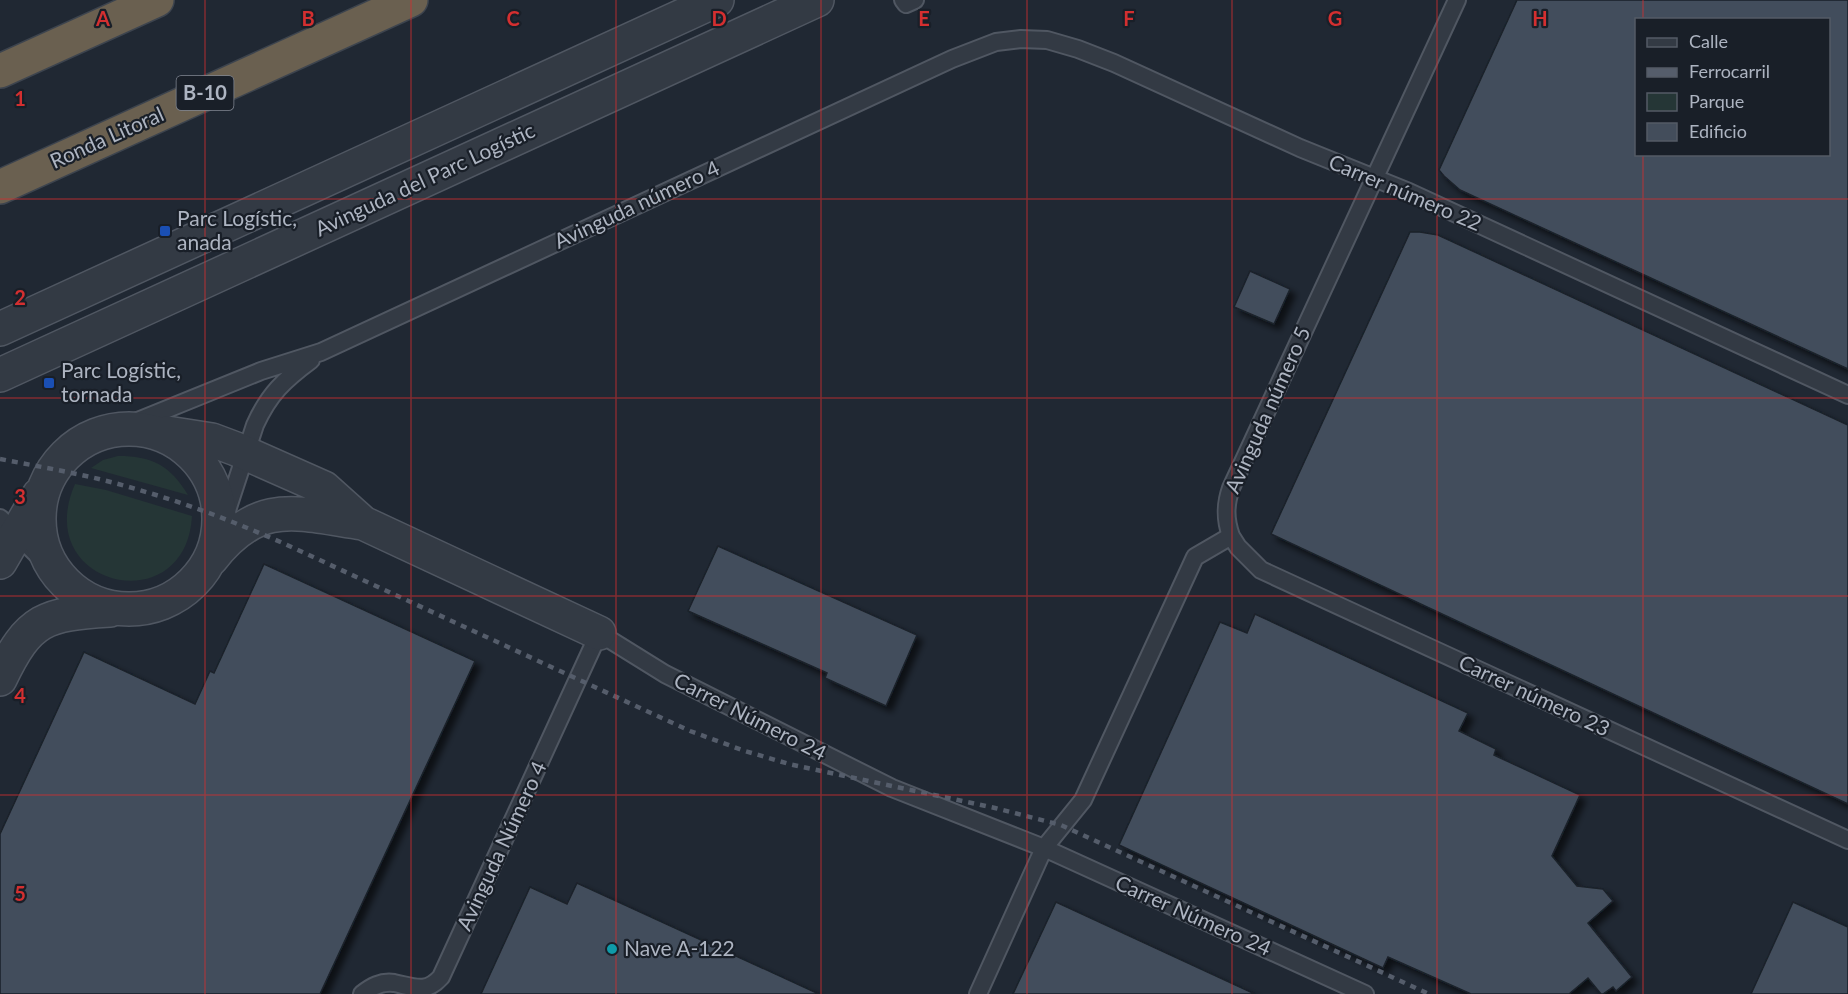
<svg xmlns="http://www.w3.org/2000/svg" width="1848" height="994" font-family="Lato,sans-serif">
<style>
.green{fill:#253636}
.building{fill:#434d5b;stroke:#1a212a;stroke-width:1.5;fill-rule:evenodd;filter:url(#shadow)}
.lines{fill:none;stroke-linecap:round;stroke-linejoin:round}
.lane-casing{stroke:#505762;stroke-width:20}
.street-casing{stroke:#505762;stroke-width:36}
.highway-casing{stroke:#3d444e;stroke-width:36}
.lane{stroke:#333a44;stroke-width:16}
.street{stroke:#333a44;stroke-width:33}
.highway{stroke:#6a6050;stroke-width:33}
.rail{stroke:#555d6b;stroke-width:4.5;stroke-dasharray:6 6;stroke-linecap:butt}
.grid{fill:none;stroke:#d42f30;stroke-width:1.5;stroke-opacity:0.55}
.transit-dot{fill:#1a4fb4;stroke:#191f28;stroke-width:2}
.culture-dot{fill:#0f9aa8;stroke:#191f28;stroke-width:2}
.labels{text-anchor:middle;stroke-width:4.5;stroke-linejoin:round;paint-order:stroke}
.shield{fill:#191f28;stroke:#818793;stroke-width:1.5}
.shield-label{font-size:20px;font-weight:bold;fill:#adb4c1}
.street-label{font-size:21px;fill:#adb4c1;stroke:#191f28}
.poi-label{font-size:21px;fill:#adb4c1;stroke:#191f28;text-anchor:start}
.grid-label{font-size:20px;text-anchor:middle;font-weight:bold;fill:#d42f30;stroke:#191f28;stroke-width:4.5;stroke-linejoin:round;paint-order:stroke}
</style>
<defs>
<filter id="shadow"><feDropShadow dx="5.5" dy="5.5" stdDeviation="3" flood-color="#0009"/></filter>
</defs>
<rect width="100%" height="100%" fill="#202833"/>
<!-- green -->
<path class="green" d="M118,456C152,456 170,465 188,495L91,468L103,460Z
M75,484L106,490L192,516C186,623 30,587 75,484Z"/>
<!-- building -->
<path class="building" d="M1517,0H1848V369L1460,190L1444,176L1439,170ZM1636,20H1828V154H1636Z
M1410,232H1420L1438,235L1848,425V804L1271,534Z
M1250,271L1290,289L1274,324L1234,307Z
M718,546L917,635L886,706L825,678L827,673L688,611Z
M264,564L475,661L320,994H0V834L84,652L195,704L210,671L214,673Z
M1255,614L1468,713L1459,731L1496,749L1494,755L1580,795L1552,856L1577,886L1603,889L1613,901L1588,923L1632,977L1616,991L1613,987L1603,994H1601L1588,978L1569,994H1471L1388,957L1383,968L1119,845L1220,622L1247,633Z
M577,883L819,994H481L530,887L567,904Z
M1056,902L1255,994H1013Z
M1793,902L1848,927V994H1751Z"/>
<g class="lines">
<defs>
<path id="lane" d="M903,0L906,4L915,0
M118,429L261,371L321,352L952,59L996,42L1021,39L1047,40L1078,49L1114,63L1300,148L1409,192L1848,395
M0,518L57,574
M1231,536L1238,547L1261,570L1848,840
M217,541L255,425C269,394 284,380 311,360
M362,994C371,987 381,981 394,983C414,987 426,994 441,977L599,633L665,674L892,788L1044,848L1365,994
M978,994L1044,848L1083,800L1195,557L1231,536C1225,519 1225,505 1231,488L1457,0"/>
<path id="street" d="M0,329L717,0
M0,375L817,0
M39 519a90 90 0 1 1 180 0a90 90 0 1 1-180 0Z
M167,433L212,440L236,449L324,488L363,523L599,633
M211,559C259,498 295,513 363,523
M0,562L39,495
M0,679C29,618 45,614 110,610"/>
<path id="highway" d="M0,71L157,0
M0,187L411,0"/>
</defs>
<!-- lane casing -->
<use href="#lane" class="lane-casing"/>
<!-- street casing -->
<use href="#street" class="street-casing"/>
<!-- highway casing -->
<use href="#highway" class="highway-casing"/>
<!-- lane -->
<use href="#lane" class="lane"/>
<!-- street -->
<use href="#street" class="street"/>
<!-- highway -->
<use href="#highway" class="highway"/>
<!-- rail -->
<path class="rail" d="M0,459C47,468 94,476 139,490C189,504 237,523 285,544L690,731L745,751L789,764L995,808L1061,825L1429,994"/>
</g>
<!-- grid -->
<path class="grid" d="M205,0V994M411,0V994M616,0V994M821,0V994M1027,0V994M1232,0V994M1437,0V994M1643,0V20M1643,154V994M0,199H1848M0,398H1848M0,596H1848M0,795H1848"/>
<!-- markers -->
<g class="transit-dot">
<rect x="159" y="225" width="12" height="12" rx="3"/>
<rect x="43" y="377" width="12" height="12" rx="3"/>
</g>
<circle class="culture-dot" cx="612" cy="949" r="6"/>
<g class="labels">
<!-- shield labels -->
<rect class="shield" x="176.5" y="76" width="57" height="34" rx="4.5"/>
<g class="shield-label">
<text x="205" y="100">B-10</text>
</g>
<!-- street labels -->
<g class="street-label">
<text transform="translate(107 138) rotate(-24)" y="7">Ronda Litoral</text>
<text transform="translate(425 180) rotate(-25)" y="7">Avinguda del Parc Logístic</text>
<text transform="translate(1405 193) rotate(23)" y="7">Carrer número 22</text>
<text transform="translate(637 205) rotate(-25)" y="7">Avinguda número 4</text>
<text transform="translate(1268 410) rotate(-66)" y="7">Avinguda número 5</text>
<text transform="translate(1534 696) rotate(25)" y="7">Carrer número 23</text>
<text transform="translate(750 717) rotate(27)" y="7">Carrer Número 24</text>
<text transform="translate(502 846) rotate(-65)" y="7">Avinguda Número 4</text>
<text transform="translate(1193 916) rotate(24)" y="7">Carrer Número 24</text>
</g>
<!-- poi labels -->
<g class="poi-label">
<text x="177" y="226">Parc Logístic,<tspan x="177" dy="24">anada</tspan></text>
<text x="61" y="378">Parc Logístic,<tspan x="61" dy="24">tornada</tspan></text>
<text x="624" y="956">Nave A-122</text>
</g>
</g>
<g class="grid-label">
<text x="103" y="26">A</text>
<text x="308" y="26">B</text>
<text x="513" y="26">C</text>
<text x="719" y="26">D</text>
<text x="924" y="26">E</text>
<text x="1129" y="26">F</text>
<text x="1335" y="26">G</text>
<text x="1540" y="26">H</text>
<text x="20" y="106">1</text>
<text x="20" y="305">2</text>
<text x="20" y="504">3</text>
<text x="20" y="703">4</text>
<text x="20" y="901">5</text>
</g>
<!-- legend -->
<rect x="1635" y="18" width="195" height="138" fill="#191f28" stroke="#545b65" stroke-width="1.5"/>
<rect x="1647" y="38" width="30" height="9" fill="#333a44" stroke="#545b65" stroke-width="1.5"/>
<text x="1689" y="48" font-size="18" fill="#adb4c1">Calle</text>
<rect x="1647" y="68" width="30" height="9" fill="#555d6b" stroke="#545b65" stroke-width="1.5"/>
<text x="1689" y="78" font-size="18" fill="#adb4c1">Ferrocarril</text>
<rect x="1647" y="93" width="30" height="18" fill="#253636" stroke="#545b65" stroke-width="1.5"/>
<text x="1689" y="108" font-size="18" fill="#adb4c1">Parque</text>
<rect x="1647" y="123" width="30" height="18" fill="#434d5b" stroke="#545b65" stroke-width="1.5"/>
<text x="1689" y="138" font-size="18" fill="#adb4c1">Edificio</text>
</svg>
